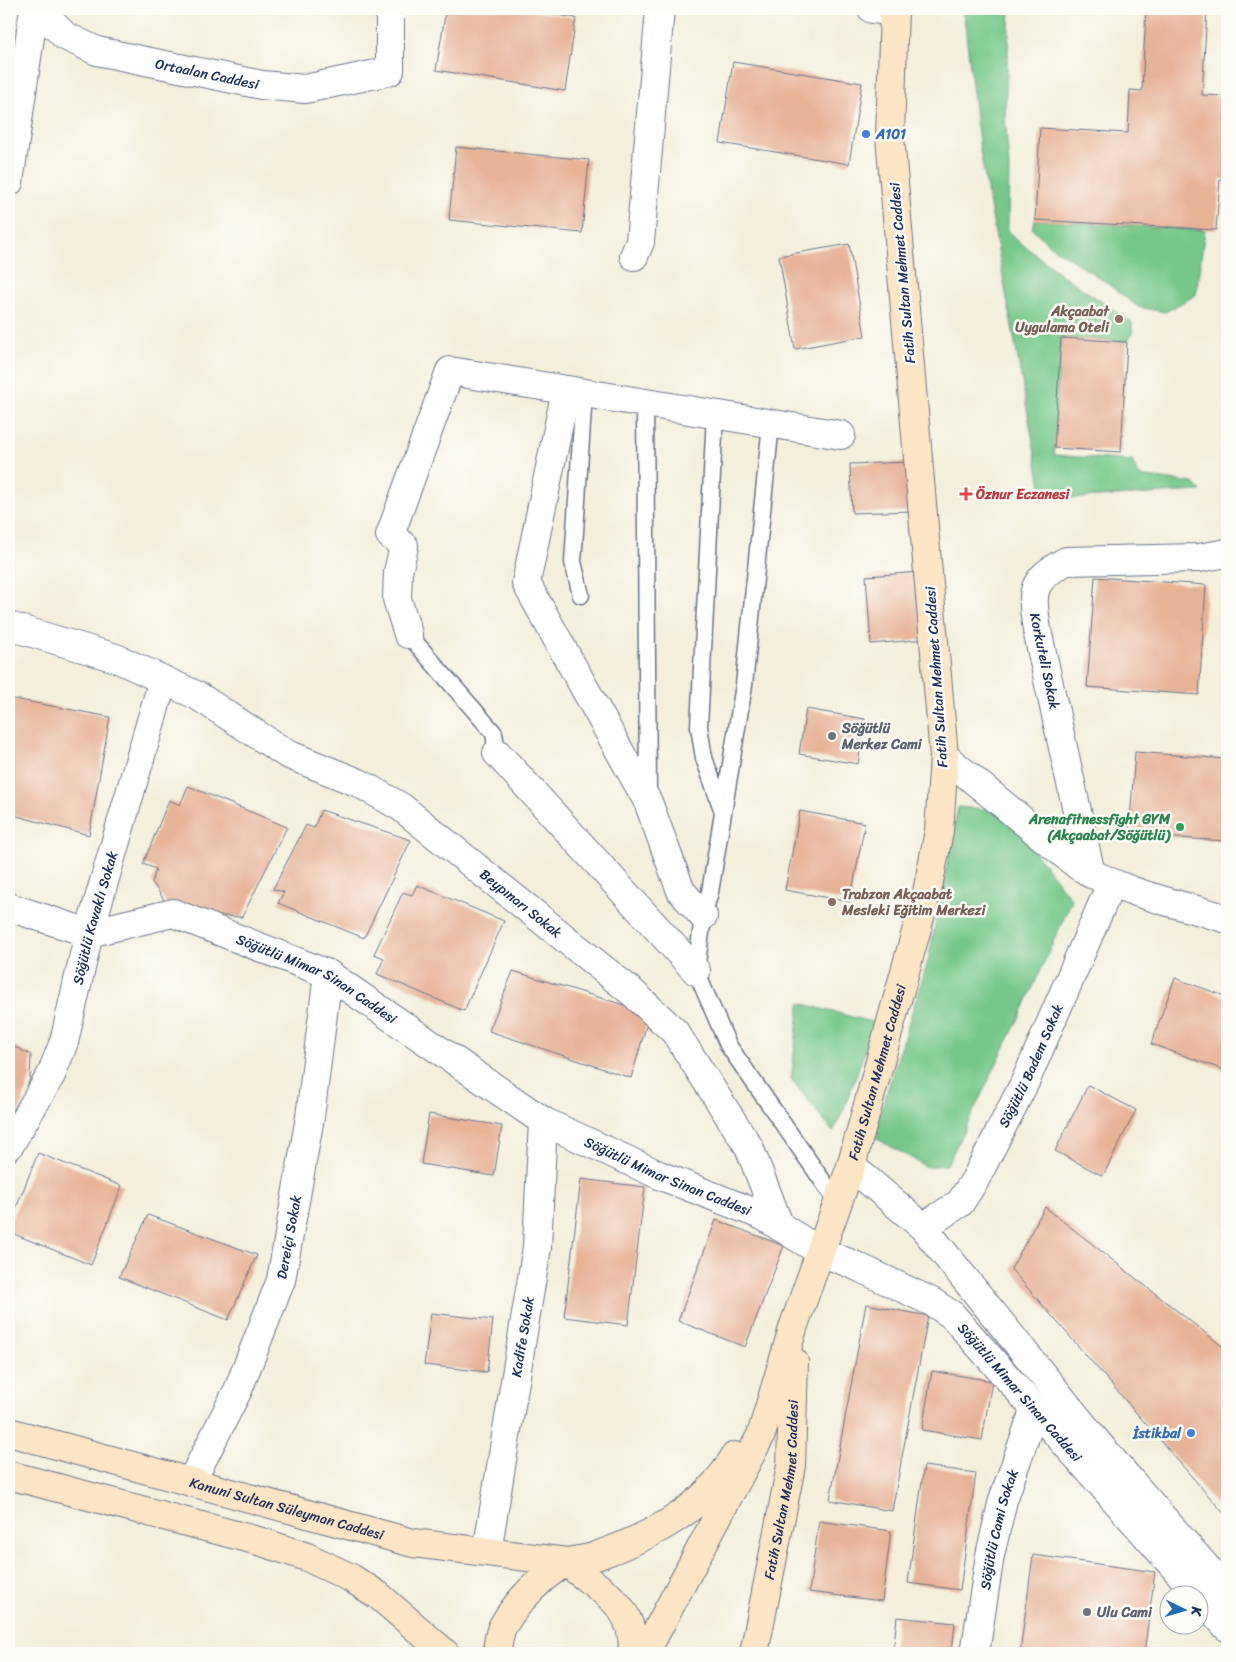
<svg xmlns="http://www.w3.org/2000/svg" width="1236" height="1662" font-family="Sriracha,sans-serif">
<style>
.green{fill:#76c789;stroke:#487b74}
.building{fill:#e7b397}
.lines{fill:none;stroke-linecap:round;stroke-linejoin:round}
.lane-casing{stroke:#677289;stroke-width:19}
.street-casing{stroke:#677289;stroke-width:30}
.secondary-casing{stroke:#677289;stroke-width:30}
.lane{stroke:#fff;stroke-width:16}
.street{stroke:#fff;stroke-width:28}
.secondary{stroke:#fce5c4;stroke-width:28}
.shop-dot{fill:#3f7fe0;stroke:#fdfcf7;stroke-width:2}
.education-dot{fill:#8d6e63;stroke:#fdfcf7;stroke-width:2}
.health-dot{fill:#e0444e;stroke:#fdfcf7;stroke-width:2}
.worship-dot{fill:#6b7280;stroke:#fdfcf7;stroke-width:2}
.leisure-dot{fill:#2e9e5b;stroke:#fdfcf7;stroke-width:2}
.labels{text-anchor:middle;stroke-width:5;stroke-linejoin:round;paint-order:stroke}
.street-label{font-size:14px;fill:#1b2f5e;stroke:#fdfcf7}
.shop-label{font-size:14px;font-weight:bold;fill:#366cbe;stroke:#fdfcf7;text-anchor:start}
.education-label{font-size:14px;font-weight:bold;fill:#785e54;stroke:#fdfcf7;text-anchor:end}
.health-label{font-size:14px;font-weight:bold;fill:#be3a42;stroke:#fdfcf7;text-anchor:start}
.worship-label{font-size:14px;font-weight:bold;fill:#5b616d;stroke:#fdfcf7;text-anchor:start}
.leisure-label{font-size:14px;font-weight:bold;fill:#27864d;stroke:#fdfcf7;text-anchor:end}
</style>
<rect width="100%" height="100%" fill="#fdfcf7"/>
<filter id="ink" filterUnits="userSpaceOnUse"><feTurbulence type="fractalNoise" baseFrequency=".02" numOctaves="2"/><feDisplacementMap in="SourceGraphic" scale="10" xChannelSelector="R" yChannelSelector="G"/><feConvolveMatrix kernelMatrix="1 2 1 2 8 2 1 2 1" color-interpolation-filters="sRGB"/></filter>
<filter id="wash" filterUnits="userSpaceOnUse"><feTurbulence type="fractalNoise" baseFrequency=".0096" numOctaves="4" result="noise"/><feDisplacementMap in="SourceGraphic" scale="20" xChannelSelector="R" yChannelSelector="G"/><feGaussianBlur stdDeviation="1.12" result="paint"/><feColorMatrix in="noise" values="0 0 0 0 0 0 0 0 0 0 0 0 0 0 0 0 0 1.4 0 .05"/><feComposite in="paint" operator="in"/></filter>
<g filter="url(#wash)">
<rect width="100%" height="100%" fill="#f3efda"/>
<!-- green -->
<path class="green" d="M963,9H1010L1005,116L1009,166L1008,229L1013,237L1062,275L1132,322V334L1127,342L1061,338L1054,455L1132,461L1139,476L1194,483L1201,491L1064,499L1041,486L980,151Z
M1035,220L1205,230L1196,295L1165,312L1138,307L1103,280L1050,246L1032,228Z
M958,807L998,810L1012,823L1072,900L1020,1016L947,1165L927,1167L873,1136L928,961Z
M800,1003L875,1023L844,1109L833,1132L791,1079Z"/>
<g id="blocks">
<!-- building -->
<path class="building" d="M446,9H522L576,18L565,91L436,70Z
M1146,9H1207L1202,95L1225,96L1227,85V179H1220L1216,230L1035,220L1040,128L1128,133L1130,90L1142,91Z
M733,62L862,83L849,164L720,143Z
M456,147L589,160L582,233L449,220Z
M849,244L865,336L795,349L779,256Z
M1061,338L1127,342L1121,452L1054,448Z
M912,462L914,511L852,513L850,464Z
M921,572L927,639L871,644L866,576Z
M1095,577L1206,585L1199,695L1087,687Z
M9,698L110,717L89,835L9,814Z
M806,709L865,719L858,764L799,754Z
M1135,752L1227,759V841L1129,835Z
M188,786L287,827L242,917L173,913L152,882L156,869L143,864L169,800L180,805Z
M321,810L411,840L364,938L278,903L284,892L273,889L306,825L314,828Z
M800,811L865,823L850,902L785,890Z
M417,885L504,921L464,1011L377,974L384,958L374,954L403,892L412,895Z
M513,971L650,1013L631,1078L489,1031Z
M1175,978L1227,997V1071L1151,1044Z
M9,1044L31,1055L30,1078L13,1133L9,1134Z
M1088,1085L1136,1110L1103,1176L1055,1151Z
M429,1114L502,1126L494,1176L421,1164Z
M38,1153L122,1186L91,1265L9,1232V1226Z
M581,1179L645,1187L628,1325L564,1317Z
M1045,1207L1227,1350V1517L1011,1269Z
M148,1215L257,1255L228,1320L119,1277Z
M716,1220L784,1246L745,1347L678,1321Z
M866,1304L928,1316L892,1511L830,1500Z
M431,1313L493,1320L487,1372L424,1365Z
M932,1371L992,1381L982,1440L922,1430Z
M924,1466L976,1473L960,1590L908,1583Z
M819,1521L891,1531L882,1601L809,1592Z
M1033,1555L1155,1572L1144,1653H1020Z
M897,1617L955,1623L952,1653H893Z"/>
</g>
</g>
<g filter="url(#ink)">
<use href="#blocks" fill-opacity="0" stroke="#677289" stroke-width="1"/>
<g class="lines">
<defs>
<path id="lane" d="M645,403L648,793
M715,415L699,727L704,758L722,809
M771,424L744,685L710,892L703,916L696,971L728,1045L838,1203
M581,595L573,562L584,393
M408,634L494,733L497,753"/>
<g id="street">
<path id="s1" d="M38,9L65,36L97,51L262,85L305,89L390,71V9"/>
<path d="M872,9L894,12"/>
<path d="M9,182L34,9"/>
<path d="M634,256L640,242L660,9"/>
<path d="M566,390L526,583L648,802L681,891L703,916"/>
<path id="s2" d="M9,626L116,658L198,696L287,754L359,783L401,807L633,993L675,1032L749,1147L780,1227"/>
<path d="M408,634L397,599L398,572L404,546L390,535L450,371L841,435"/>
<path d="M497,753L696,971"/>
<path d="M944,756L1077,865C1122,893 1177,903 1227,919"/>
<path d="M1091,874L1037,630C1031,591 1030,581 1066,561L1199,558L1227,553"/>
<path id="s3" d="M9,907L89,933L173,913L328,974L543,1121L659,1175L763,1216L821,1252L854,1265L932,1302L952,1315L1227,1627"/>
<path id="s4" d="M9,1146L51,1075L64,1042L89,933L163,680"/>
<path d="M851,1166L923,1227L1101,1447L1227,1591"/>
<path id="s5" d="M923,1227L960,1203L975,1180L1025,1082L1111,884"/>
<path id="s6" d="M191,1482L238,1390L281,1280L310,1117L328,974"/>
<path id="s7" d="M487,1552L537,1247L543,1121"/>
<path id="s8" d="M975,1653L990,1555L1003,1500L1035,1408"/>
</g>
<g id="secondary">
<path id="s9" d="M9,1432L413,1543L567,1562"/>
<path d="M9,1475L262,1542L307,1557L351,1578L378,1595L445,1653"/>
<path d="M567,1562C600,1593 634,1600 633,1653"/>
<path d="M497,1653C498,1644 499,1631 504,1624C516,1603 544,1573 566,1563C575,1559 587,1560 596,1556C652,1536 704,1510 735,1456"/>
<path id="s10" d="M645,1653L761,1435L794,1325L851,1166L927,892L939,831L944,756L890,137L894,9"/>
<path id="s11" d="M754,1653L791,1466L794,1362"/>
</g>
</defs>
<!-- lane casing -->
<use href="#lane" class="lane-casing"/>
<!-- street casing -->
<use href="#street" class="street-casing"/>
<!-- secondary casing -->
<use href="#secondary" class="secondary-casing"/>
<!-- lane -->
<use href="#lane" class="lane"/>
<!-- street -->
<use href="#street" class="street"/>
<!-- secondary -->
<use href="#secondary" class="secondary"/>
</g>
</g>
<!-- markers -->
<g class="shop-dot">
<circle cx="866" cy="134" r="5"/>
<circle cx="1191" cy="1433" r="5"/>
</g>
<g class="education-dot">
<circle cx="1119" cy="319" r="5"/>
<circle cx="832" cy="902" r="5"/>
</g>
<path class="health-dot" d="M963.5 486.5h5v5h5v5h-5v5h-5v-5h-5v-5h5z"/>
<g class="worship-dot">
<circle cx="832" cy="736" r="5"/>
<circle cx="1087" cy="1612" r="5"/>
</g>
<circle class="leisure-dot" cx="1180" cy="827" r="5"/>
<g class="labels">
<!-- street labels -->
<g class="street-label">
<text dy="5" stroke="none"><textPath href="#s1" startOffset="186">Ortaalan Caddesi</textPath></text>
<text transform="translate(902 273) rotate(-95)" y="5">Fatih Sultan Mehmet Caddesi</text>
<text transform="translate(1045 661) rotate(78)" y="5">Korkuteli Sokak</text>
<text transform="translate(936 677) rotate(-94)" y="5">Fatih Sultan Mehmet Caddesi</text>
<text dy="5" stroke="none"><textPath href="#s2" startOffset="588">Beypınarı Sokak</textPath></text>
<text dy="5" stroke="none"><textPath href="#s4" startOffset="246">Söğütlü Kavaklı Sokak</textPath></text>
<text dy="5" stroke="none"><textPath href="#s3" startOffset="329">Söğütlü Mimar Sinan Caddesi</textPath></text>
<text dy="5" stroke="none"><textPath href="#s5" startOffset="199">Söğütlü Badem Sokak</textPath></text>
<text dy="5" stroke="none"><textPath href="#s10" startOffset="628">Fatih Sultan Mehmet Caddesi</textPath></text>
<text dy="5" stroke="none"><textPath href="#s3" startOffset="734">Söğütlü Mimar Sinan Caddesi</textPath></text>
<text dy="5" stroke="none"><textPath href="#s6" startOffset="265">Dereiçi Sokak</textPath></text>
<text dy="5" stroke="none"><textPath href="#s7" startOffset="218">Kadife Sokak</textPath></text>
<text dy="5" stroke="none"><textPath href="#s3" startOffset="1154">Söğütlü Mimar Sinan Caddesi</textPath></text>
<text dy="5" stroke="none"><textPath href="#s11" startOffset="166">Fatih Sultan Mehmet Caddesi</textPath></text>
<text dy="5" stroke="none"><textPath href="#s9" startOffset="288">Kanuni Sultan Süleyman Caddesi</textPath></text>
<text dy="5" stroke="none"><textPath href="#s8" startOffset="126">Söğütlü Cami Sokak</textPath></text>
</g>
<!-- shop labels -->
<g class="shop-label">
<text x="876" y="139">A101</text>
<text x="1181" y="1438" text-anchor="end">İstikbal</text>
</g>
<!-- education labels -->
<g class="education-label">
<text x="1109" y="316">Akçaabat<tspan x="1109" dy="16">Uygulama Oteli</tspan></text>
<text x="842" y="899" text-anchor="start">Trabzon Akçaabat<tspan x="842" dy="16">Mesleki Eğitim Merkezi</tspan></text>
</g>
<!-- health labels -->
<g class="health-label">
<text x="976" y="499">Öznur Eczanesi</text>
</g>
<!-- worship labels -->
<g class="worship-label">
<text x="842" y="733">Söğütlü<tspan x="842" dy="16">Merkez Cami</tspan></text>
<text x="1097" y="1617">Ulu Cami</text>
</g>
<!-- leisure labels -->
<g class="leisure-label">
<text x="1170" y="824">Arenafitnessfight GYM<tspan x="1170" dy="16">(Akçaabat/Söğütlü)</tspan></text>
</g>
</g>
<!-- margin -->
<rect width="1236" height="1662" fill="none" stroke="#fdfcf7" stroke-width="30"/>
<!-- north arrow -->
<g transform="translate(1184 1610) rotate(95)"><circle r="24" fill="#fdfcf7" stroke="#a3aaba"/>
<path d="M0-4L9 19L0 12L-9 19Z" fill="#1f6fb2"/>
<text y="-8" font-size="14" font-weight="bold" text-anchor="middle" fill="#1b2f5e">K</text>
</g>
</svg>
